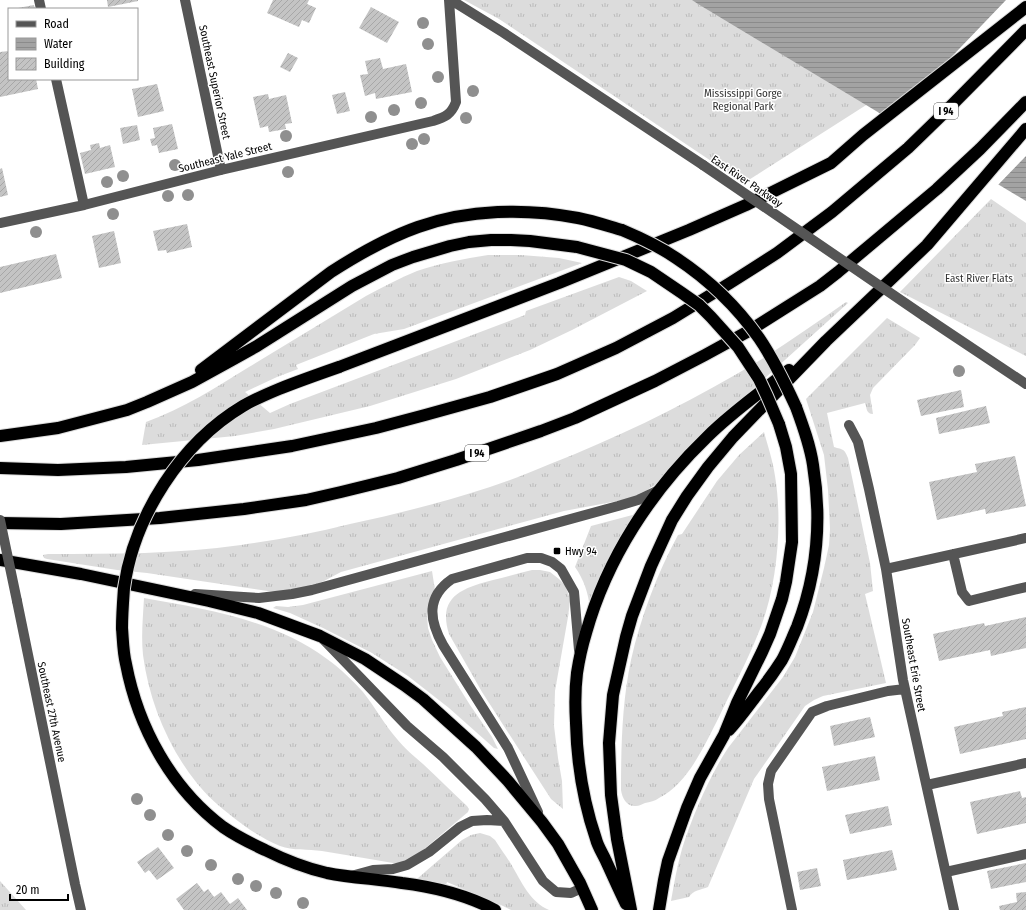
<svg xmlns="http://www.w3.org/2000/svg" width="1026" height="910" font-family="'Fira Sans Condensed',sans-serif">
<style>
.grass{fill:url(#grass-tufts)}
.water{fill:url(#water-rules)}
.pier{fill:#fff}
.building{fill:url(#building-hatch)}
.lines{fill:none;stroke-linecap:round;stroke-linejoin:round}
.highway-casing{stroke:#dbdbdb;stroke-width:14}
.minor{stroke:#555;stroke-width:10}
.highway{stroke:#000;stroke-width:12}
.highway-bridge-casing{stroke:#dbdbdb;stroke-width:14;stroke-linecap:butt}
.minor-bridge{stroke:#555;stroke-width:10}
.highway-bridge{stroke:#000;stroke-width:12}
.tree{fill:#8f8f8f}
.poi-dot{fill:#000;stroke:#fff;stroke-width:1.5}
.labels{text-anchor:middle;stroke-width:3;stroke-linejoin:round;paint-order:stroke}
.shield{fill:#fff;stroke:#4c4c4c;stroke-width:1}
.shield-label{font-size:10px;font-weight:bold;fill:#000}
.street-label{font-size:11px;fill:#000;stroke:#fff}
.park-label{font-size:11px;fill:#333;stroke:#fff}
.poi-label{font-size:11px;fill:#000;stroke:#fff;text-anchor:start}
</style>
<defs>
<pattern id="grass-tufts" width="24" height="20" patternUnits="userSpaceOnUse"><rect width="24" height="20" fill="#dcdcdc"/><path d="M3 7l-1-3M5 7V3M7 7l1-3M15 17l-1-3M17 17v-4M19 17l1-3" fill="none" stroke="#bbb"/></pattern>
<pattern id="water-rules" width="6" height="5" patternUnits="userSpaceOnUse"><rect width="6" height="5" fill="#a3a3a3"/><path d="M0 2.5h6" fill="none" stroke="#8b8b8b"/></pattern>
<pattern id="building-hatch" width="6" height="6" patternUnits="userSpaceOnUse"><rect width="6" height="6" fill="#c4c4c4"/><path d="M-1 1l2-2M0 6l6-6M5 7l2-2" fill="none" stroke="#a7a7a7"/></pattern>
</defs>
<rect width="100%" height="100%" fill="#fff"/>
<!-- grass -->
<path class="grass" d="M464,0H715L885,93L744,183L499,19Z
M991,199L1026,223V356L900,292Z
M488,255H521L559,258L582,263L404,329L374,334L296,365L298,369L277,377L245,392L270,413L290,404L525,315L526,311L619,277L631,281L647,291L572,330L530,350L456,379L370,406L274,429L235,436L142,445L146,422C184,408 215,388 249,367C288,343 327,320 366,296C383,287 400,278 417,271C440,263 464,259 488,255Z
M846,302L848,303L713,425L656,484L640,495L623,500L564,511L341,572L324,581L309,587L289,592L268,591L147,573L117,570L47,559L44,558L43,555L48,554C113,554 177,554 241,545C277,540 314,533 350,524C397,514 444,502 490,487C511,480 531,472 550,464C614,439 676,409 735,375C774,353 810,327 846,302Z
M887,318L920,338L915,345L873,388L870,395L873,414C866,414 867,408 865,403L827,413L834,447C843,450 844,448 848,458L870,563L873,591L865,594L886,683L823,696L814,700L805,706L754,779L708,887C701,890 693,890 689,897L671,901C674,884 677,866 682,849C692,817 709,777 728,748L783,677L795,657L813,612L824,568L829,545L830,529L828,490L824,455L806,399Z
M764,432C768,447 773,461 775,476C783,523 777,590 758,634C747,662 732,689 719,717C705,744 688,784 659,798C655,801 650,802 645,803C642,804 639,806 636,806C627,807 622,798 621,790C621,747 622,702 631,660C641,616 657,574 678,535L682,534L717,481L739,455Z
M640,513L590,608C588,592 584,580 575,567L591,526Z
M532,570H540L550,572L559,579L565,585L568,593L570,601L568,617L555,691L554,726L558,758L562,781L563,809L551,799L482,692L449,634C437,596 463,588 493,580C506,577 519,573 532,570Z
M432,571L435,590L429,602L427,615L428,628L432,640L440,657L470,705L492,737L498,749L494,748L449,708L408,676L372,653L323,628L290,613L273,608L276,606L288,607L303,605Z
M144,598C206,609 275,620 327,659C340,668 352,680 363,692C375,707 384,724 397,739C404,748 414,756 423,764C438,778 452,792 467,806L469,809L468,812L416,856L402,863H393C370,859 346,855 322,851C308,849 293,851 280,846C263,839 248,829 234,818C220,807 207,796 196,782C168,747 149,701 143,655C141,636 143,617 144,598Z
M480,833L490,836L495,840C500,848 506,856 511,864C521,881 530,902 549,910H511L503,906L447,882L446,885L418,880V878L462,840L471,835Z
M0,881L26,910H0Z"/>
<!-- water -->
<path class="water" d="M692,0H1026V201L698,4Z"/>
<!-- pier -->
<path class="pier" d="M1006,0H1026V156L997,186L881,117L937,72Z"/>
<!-- building -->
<path class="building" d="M107,0H138V1L108,7Z
M273,0H309L307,4L316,8L309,23L302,20L299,27L267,13Z
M34,5L35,9H18V8Z
M371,7L399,22L387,43L359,28Z
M9,51V79H36L38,89L0,97V52Z
M288,53L298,58L290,72L280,67Z
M380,58L383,69L406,64L412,92L376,99L375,93L365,96L360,75L368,74L365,61Z
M157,84L164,111L138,117L132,89Z
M345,92L350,111L337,114L332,95Z
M268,94L269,99L286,95L292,123L285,124L286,129L269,132L268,126L260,128L253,97Z
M172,124L178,149L159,153L157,145L152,146L150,139L155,138L153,128Z
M137,125L140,140L123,144L120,128Z
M99,143L100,148L110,145L115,167L85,174L80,153L91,150L90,145Z
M2,168L8,195L0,197V169Z
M187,224L192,247L167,253L166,250L158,251L153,231Z
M114,231L121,263L99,268L92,236Z
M56,254L62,278L0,293V267Z
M961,390L964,407L921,416L917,400Z
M986,406L990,423L939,434L936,418Z
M1015,456L1026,506L986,514L985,509L937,520L929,482L977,472L975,464Z
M1026,617V648L991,656L990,650L939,661L933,634L984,623L985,626Z
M1026,707V739L960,754L954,727L1003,716L1002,712Z
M870,717L875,737L834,746L830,726Z
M875,756L880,780L827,791L822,767Z
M1020,791L1022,798L1026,797V823L977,834L970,802Z
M888,806L892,825L850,834L845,815Z
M158,847L174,868L157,880L149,870L145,873L137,862Z
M892,850L897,870L847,880L843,860Z
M1026,863V882L991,889L987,871Z
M817,868L821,886L800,890L797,872Z
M197,883L204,892L208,889L214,897L221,892L230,904L238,898L247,910H184L176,899Z
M1026,892V910H1000L999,906L1017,902L1016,893Z"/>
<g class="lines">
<defs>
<path id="highway" d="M339,367L559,283L689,230L746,205L831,163L863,135L1026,7
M201,370L331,272C359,254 387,238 418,227C468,209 527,208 578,218C593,221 608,226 622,230
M0,436L58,428L127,410L147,402L192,382L232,360L257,346L352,286L392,265L413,257L450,246L469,242L491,240H511L530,241L577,247
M0,468L58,470L126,467L198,460L292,446L376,428L425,415L490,397L557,374L616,348L673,318L730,283L777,253L832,212L908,148L942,115L1026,30
M0,523L61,524L160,518L244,509L306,500L341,492L398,478L456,460L541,431L575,418L655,381L705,355L747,332L820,286L838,272L937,189L980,149L1026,102
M0,560L81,574L209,601L258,613L320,636L365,659L404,685L423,699L476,747L508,781L542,822L558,844L580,883L592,910
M122,628C123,640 123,652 126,664C138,727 171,788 223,827C236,836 250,843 265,850C285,860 305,868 327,873C352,878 378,879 402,883C434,887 467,895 495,910
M729,730C740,718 749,705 759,692C767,682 775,671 782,660C788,649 792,638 797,627C817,575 822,520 813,465C810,445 803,426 796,407
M626,904C619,890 613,876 606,861C603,854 598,847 596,839C583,801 577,762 576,723C575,706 575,689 577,673C579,660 582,646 586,633C607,558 651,491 707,437C732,412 761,392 789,370
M631,910L617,839L611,795L609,743L613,695L626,637L632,616L651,566L672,520L687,496L708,467L733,437L826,341L927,245L1026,129
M659,910L664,880L668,861L687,808L700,778L724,735L737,703L762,652L770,634L782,599L786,582L792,542L791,474L786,447L779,424"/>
</defs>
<!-- highway casing -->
<use href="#highway" class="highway-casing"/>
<!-- minor -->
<path class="minor" d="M39,0L41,9
M185,0L221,170
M451,0L504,33L703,165
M56,79L84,205
M0,223L84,205L221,170L433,121C445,117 451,115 456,102L449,0
M924,316L1026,384
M849,425L858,442L869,489L886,569L903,680L954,910
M953,554L962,592L969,601L1026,587
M886,569L1026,538
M195,594L259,598L292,594L312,590L618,506L638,500L659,490
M17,601L75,884L81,910
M324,640L407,726L443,757L485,799L504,821L543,881L556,892L571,893L582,888
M927,785L1026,763
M538,812L508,748L443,645C429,620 426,597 452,579L527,558H541L552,562L561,569L574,592L579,650
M946,872L1026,854
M351,876L373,870L393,869L407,865L429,852L460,827L472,821L487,820L504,821
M792,910L769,799L768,784L771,771L812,712L827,706L888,691L905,689"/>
<!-- highway -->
<use href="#highway" class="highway"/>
<defs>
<path id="highway-bridge" d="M622,230C641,238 660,247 676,258C708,279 737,307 759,338C774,360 785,383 796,407
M577,247L626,260L651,272L682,293L699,305L711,317L738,347L759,379L767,396L779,424
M122,628C122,615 123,602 124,588C134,516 181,443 243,406C255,399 267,394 279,389C299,381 319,374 339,367"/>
</defs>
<!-- highway-bridge casing -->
<use href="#highway-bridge" class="highway-bridge-casing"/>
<!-- minor-bridge -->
<path class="minor-bridge" d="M703,165L924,316
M0,520L17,601"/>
<!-- highway-bridge -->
<use href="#highway-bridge" class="highway-bridge"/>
</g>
<!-- trees -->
<g class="tree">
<circle cx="423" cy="23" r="6"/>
<circle cx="428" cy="44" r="6"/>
<circle cx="438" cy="77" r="6"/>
<circle cx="473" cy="91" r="6"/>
<circle cx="421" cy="103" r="6"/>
<circle cx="394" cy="110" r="6"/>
<circle cx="371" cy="117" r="6"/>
<circle cx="466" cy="118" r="6"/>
<circle cx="286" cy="136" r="6"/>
<circle cx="424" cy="139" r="6"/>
<circle cx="412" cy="144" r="6"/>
<circle cx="175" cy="165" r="6"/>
<circle cx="288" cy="172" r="6"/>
<circle cx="123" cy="176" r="6"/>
<circle cx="107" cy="182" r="6"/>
<circle cx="188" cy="195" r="6"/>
<circle cx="168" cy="196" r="6"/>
<circle cx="113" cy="214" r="6"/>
<circle cx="36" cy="232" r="6"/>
<circle cx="959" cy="371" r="6"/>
<circle cx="137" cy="799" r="6"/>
<circle cx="150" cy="815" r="6"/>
<circle cx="168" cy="835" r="6"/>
<circle cx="187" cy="851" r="6"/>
<circle cx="211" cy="865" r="6"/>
<circle cx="238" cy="879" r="6"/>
<circle cx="256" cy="886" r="6"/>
<circle cx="276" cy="893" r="6"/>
<circle cx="303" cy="903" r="6"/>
</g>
<!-- markers -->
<rect class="poi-dot" x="553" y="547" width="8" height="8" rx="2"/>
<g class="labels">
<!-- shield labels -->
<g class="shield">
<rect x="934" y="103" width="24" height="16" rx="3"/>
<rect x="465" y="445" width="24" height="16" rx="3"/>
</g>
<g class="shield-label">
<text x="946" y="115">I 94</text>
<text x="477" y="457">I 94</text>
</g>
<!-- street labels -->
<g class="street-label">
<text transform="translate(215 82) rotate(78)" y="4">Southeast Superior Street</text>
<text transform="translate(225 157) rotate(-14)" y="4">Southeast Yale Street</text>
<text transform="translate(747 181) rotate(34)" y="4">East River Parkway</text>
<text transform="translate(914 665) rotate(80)" y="4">Southeast Erie Street</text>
<text transform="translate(52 712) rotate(78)" y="4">Southeast 27th Avenue</text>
</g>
<!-- park labels -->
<g class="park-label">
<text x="743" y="97">Mississippi Gorge<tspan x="743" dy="13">Regional Park</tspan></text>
<text x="979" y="282">East River Flats</text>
</g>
<!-- poi labels -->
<g class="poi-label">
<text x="565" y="555">Hwy 94</text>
</g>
</g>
<!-- legend -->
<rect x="8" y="8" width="130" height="72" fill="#ffffff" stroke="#999999"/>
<rect x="16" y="21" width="20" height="6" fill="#555555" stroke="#999999"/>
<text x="44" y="28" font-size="12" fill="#000000">Road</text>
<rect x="16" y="38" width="20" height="12" fill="url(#water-rules)" stroke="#999999"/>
<text x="44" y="48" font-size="12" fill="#000000">Water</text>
<rect x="16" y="58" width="20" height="12" fill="url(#building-hatch)" stroke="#999999"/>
<text x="44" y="68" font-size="12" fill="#000000">Building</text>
<!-- scale -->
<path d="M10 894v6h58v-6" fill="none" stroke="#000000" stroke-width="2"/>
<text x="16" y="894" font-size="12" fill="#000000" stroke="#ffffff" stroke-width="3" paint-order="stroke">20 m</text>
</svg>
